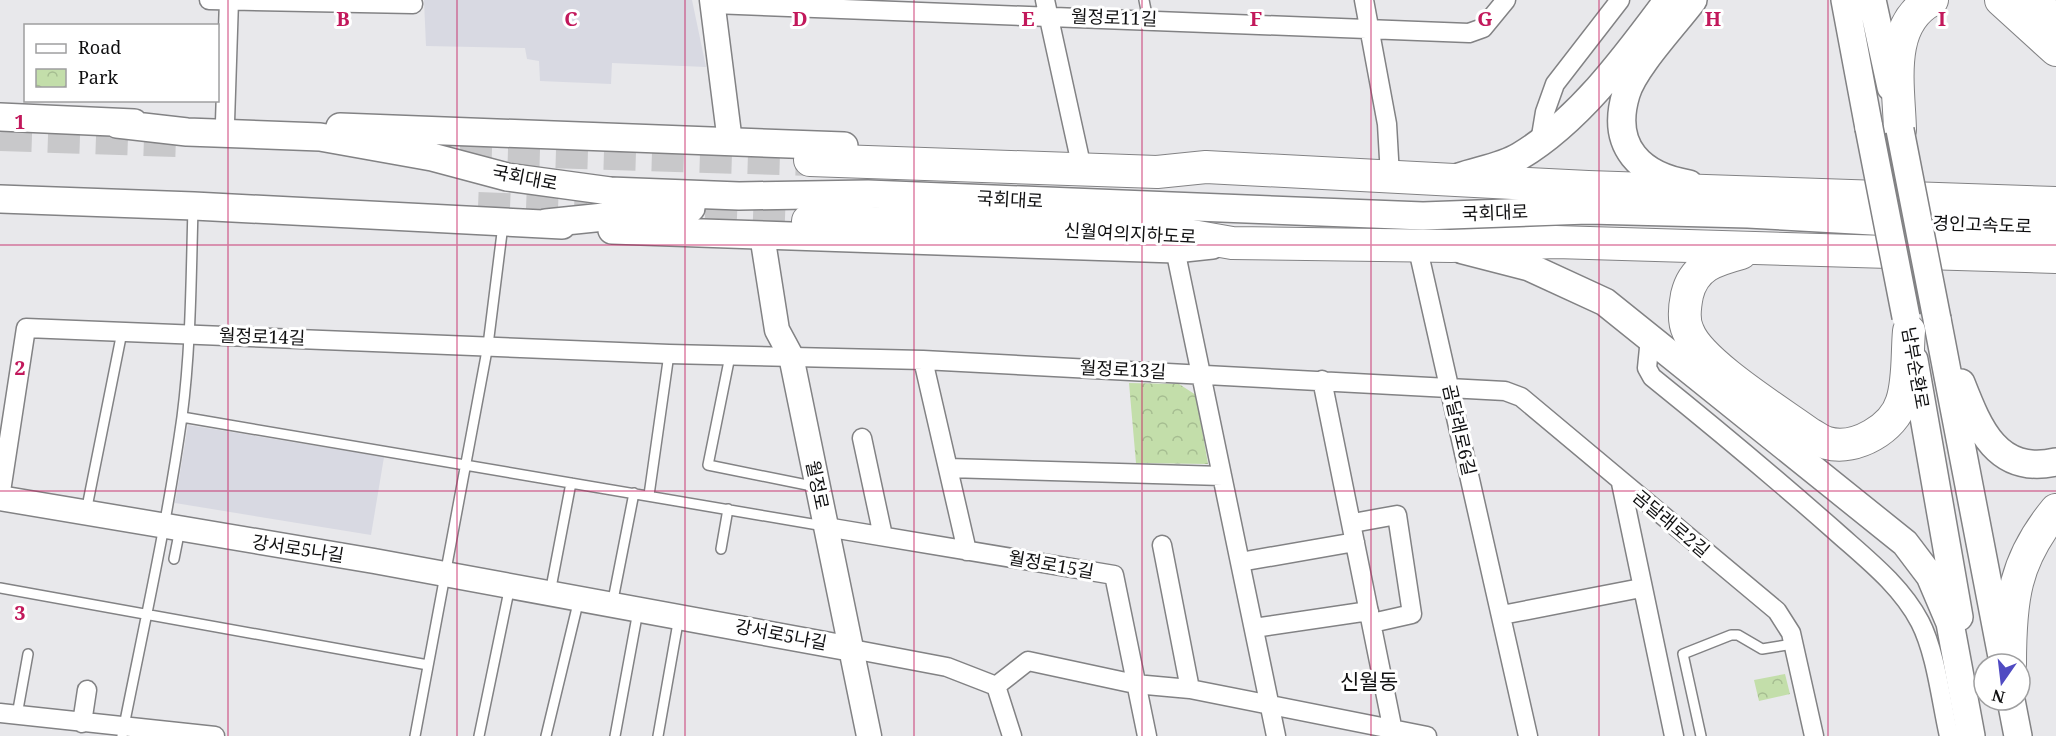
<svg xmlns="http://www.w3.org/2000/svg" width="2056" height="736" font-family="'Noto Serif','Noto Sans KR',serif">
<style>
.built{fill:#d8d9e2}
.park{fill:url(#park-crowns)}
.lines{fill:none;stroke-linecap:round;stroke-linejoin:round}
.highway-tunnel{stroke:#c8c8ca;stroke-width:32;stroke-dasharray:32 16;stroke-linecap:butt}
.lane-casing{stroke:#828284;stroke-width:12}
.street-casing{stroke:#828284;stroke-width:21}
.secondary-casing{stroke:#828284;stroke-width:27}
.primary-casing{stroke:#828284;stroke-width:30}
.highway-casing{stroke:#828284;stroke-width:34}
.lane{stroke:#fff;stroke-width:9}
.street{stroke:#fff;stroke-width:18}
.secondary{stroke:#fff;stroke-width:24}
.primary{stroke:#fff;stroke-width:27}
.highway{stroke:#fff;stroke-width:32}
.primary-bridge-casing{stroke:#828284;stroke-width:30;stroke-linecap:butt}
.primary-bridge{stroke:#fff;stroke-width:27}
.grid{fill:none;stroke:#c2185b;stroke-width:1.5;stroke-opacity:0.55}
.labels{text-anchor:middle;stroke-width:6;stroke-linejoin:round;paint-order:stroke}
.street-label{font-size:18px;fill:#101011;stroke:#fff}
.quarter-label{font-size:21px;fill:#101011;stroke:#fff}
.grid-label{font-size:20px;text-anchor:middle;font-weight:bold;fill:#c2185b;stroke:#fff;stroke-width:6;stroke-linejoin:round;paint-order:stroke}
</style>
<defs>
<pattern id="park-crowns" width="20" height="18" patternUnits="userSpaceOnUse" patternTransform="scale(1.5)"><rect width="20" height="18" fill="#c3deaa"/><path d="M2 6a3 3 0 1 1 6 0M12 15a3 3 0 1 1 6 0" fill="none" stroke="#a6bd91"/></pattern>
</defs>
<rect width="100%" height="100%" fill="#e8e8eb"/>
<!-- built -->
<path class="built" d="M424,0H692L706,67L612,63L611,84L540,81L539,61L527,59L525,48L426,46Z
M188,425L384,457L371,535L175,503Z"/>
<!-- park -->
<path class="park" d="M1129,383L1179,384L1196,395L1208,464L1136,463Z
M1785,674L1790,694L1759,701L1754,680Z"/>
<g class="lines">
<!-- highway-tunnel -->
<path class="highway-tunnel" d="M0,135L176,141
M412,148L810,160
M478,208L587,212
M657,215L808,221"/>
<defs>
<path id="lane" d="M1144,0L1148,20
M730,356L708,465L817,487
M182,417L824,526
M649,495L669,354
M86,512L122,332
M721,549L728,509
M174,559L180,529
M0,588L428,665
M550,593L571,483
M612,605L634,493
M17,715L28,654
M122,736C143,630 167,524 182,417C191,348 191,278 193,208
M415,736L488,345L503,225
M479,736L510,586
M546,736L579,599
M615,736L638,611
M658,736L679,617
M1701,736L1683,654L1731,635H1738L1762,649L1793,644"/>
<path id="street" d="M209,0L413,4
M1045,0L1079,155
M1364,0L1387,124L1390,176
M713,4L1469,33L1483,28L1506,0
M225,122L229,0
M1540,142L1545,112L1555,84L1620,0
M1417,245L1528,736
M1175,249L1276,736
M1650,338L1647,368L1652,377C1714,427 1774,477 1833,529C1864,557 1900,584 1920,622C1936,653 1941,701 1949,736
M923,360L967,551
M1322,380L1394,736
M862,438L883,536
M948,468L1222,476
M1621,483L1674,736
M0,498L26,328L669,354L923,360L1505,391L1521,397L1777,611L1791,633L1814,736
M1353,523L1397,515L1412,614L1372,623
M826,527L1114,575L1147,736
M1162,545L1190,689
M1240,562L1355,542
M1502,615L1641,588
M1254,628L1369,611
M852,649L947,667L996,686L1012,736
M996,686L1028,661L1135,684L1190,689L1427,736
M0,713L215,736
M82,723L87,690"/>
<path id="secondary" d="M712,0L730,142
M762,235L777,330L791,356L869,736
M0,498L374,561L852,649"/>
<path id="primary" d="M1845,0L1869,128
M1872,0L1891,87
M2036,0L2056,19
M0,117L134,123
M117,124L187,132L320,137L432,157L507,177L610,191L739,196L868,194L1423,216L1588,210L1748,214L1908,223
M340,127L844,146
M1459,177C1479,170 1502,167 1520,156C1580,120 1627,55 1668,0
M1689,184C1641,176 1610,147 1626,94C1634,67 1675,24 1693,0
M0,199L194,206L562,225
M546,223L691,208
M612,230L1175,249L1212,245
M1463,250L1529,267L1605,302L1905,543L1930,576L1950,623L1971,736
M1937,319L2002,657
M1914,360L1959,617
M1961,383C1979,429 1997,475 2056,462
M2011,700L2018,736"/>
<path id="highway" d="M2001,0L2056,50
M1900,130C1899,87 1886,24 1932,0
M810,160L1157,172L1206,167L1588,187L2056,203
M808,221L1175,233L1232,243L1451,246L1556,242L2056,257
M1908,223L2056,227
M1741,253C1715,260 1694,266 1687,295C1685,305 1683,321 1688,331C1700,363 1780,412 1810,434C1816,437 1821,441 1827,443C1856,451 1894,428 1902,401C1909,380 1907,352 1909,331
M2010,664C2010,600 2014,561 2056,510"/>
</defs>
<!-- lane casing -->
<use href="#lane" class="lane-casing"/>
<!-- street casing -->
<use href="#street" class="street-casing"/>
<!-- secondary casing -->
<use href="#secondary" class="secondary-casing"/>
<!-- primary casing -->
<use href="#primary" class="primary-casing"/>
<!-- highway casing -->
<use href="#highway" class="highway-casing"/>
<!-- lane -->
<use href="#lane" class="lane"/>
<!-- street -->
<use href="#street" class="street"/>
<!-- secondary -->
<use href="#secondary" class="secondary"/>
<!-- primary -->
<use href="#primary" class="primary"/>
<!-- highway -->
<use href="#highway" class="highway"/>
<defs>
<path id="primary-bridge" d="M1869,128L1906,317
M1900,130L1937,319"/>
</defs>
<!-- primary-bridge casing -->
<use href="#primary-bridge" class="primary-bridge-casing"/>
<!-- primary-bridge -->
<use href="#primary-bridge" class="primary-bridge"/>
</g>
<!-- grid -->
<path class="grid" d="M228,0V736M457,0V736M685,0V736M914,0V736M1142,0V736M1371,0V736M1599,0V736M1828,0V736M0,245H2056M0,491H2056"/>
<g class="labels">
<!-- street labels -->
<g class="street-label">
<text transform="translate(1114 18) rotate(2)" y="6">월정로11길</text>
<text transform="translate(525 178) rotate(11)" y="6">국회대로</text>
<text transform="translate(1010 200) rotate(3)" y="6">국회대로</text>
<text transform="translate(1495 213) rotate(-2)" y="6">국회대로</text>
<text transform="translate(1982 225) rotate(2)" y="6">경인고속도로</text>
<text transform="translate(1130 234) rotate(3)" y="6">신월여의지하도로</text>
<text transform="translate(262 337) rotate(2)" y="6">월정로14길</text>
<text transform="translate(1915 368) rotate(80)" y="6">남부순환로</text>
<text transform="translate(1123 370) rotate(3)" y="6">월정로13길</text>
<text transform="translate(1459 430) rotate(77)" y="6">곰달래로6길</text>
<text transform="translate(817 485) rotate(78)" y="6">월정로</text>
<text transform="translate(1671 524) rotate(40)" y="6">곰달래로2길</text>
<text transform="translate(298 549) rotate(9)" y="6">강서로5나길</text>
<text transform="translate(1051 565) rotate(10)" y="6">월정로15길</text>
<text transform="translate(781 635) rotate(11)" y="6">강서로5나길</text>
</g>
<!-- quarter labels -->
<g class="quarter-label">
<text x="1369" y="689">신월동</text>
</g>
</g>
<g class="grid-label">
<text x="343" y="26">B</text>
<text x="571" y="26">C</text>
<text x="800" y="26">D</text>
<text x="1028" y="26">E</text>
<text x="1256" y="26">F</text>
<text x="1485" y="26">G</text>
<text x="1713" y="26">H</text>
<text x="1942" y="26">I</text>
<text x="20" y="129">1</text>
<text x="20" y="375">2</text>
<text x="20" y="620">3</text>
</g>
<!-- legend -->
<rect x="24" y="24" width="195" height="78" fill="#ffffff" stroke="#9f9fa0" stroke-width="1.5"/>
<rect x="36" y="44" width="30" height="9" fill="#ffffff" stroke="#9f9fa0" stroke-width="1.5"/>
<text x="78" y="54" font-size="18" fill="#101011">Road</text>
<rect x="36" y="69" width="30" height="18" fill="url(#park-crowns)" stroke="#9f9fa0" stroke-width="1.5"/>
<text x="78" y="84" font-size="18" fill="#101011">Park</text>
<!-- north arrow -->
<g transform="translate(2002 682) rotate(194)"><circle r="28" fill="#ffffff" stroke="#9f9fa0" stroke-width="1.5"/>
<path d="M0-4.5L10 22L0 15L-10 22Z" fill="#504bc2"/>
<text y="-9" font-size="16" font-weight="bold" text-anchor="middle" fill="#101011">N</text>
</g>
</svg>
